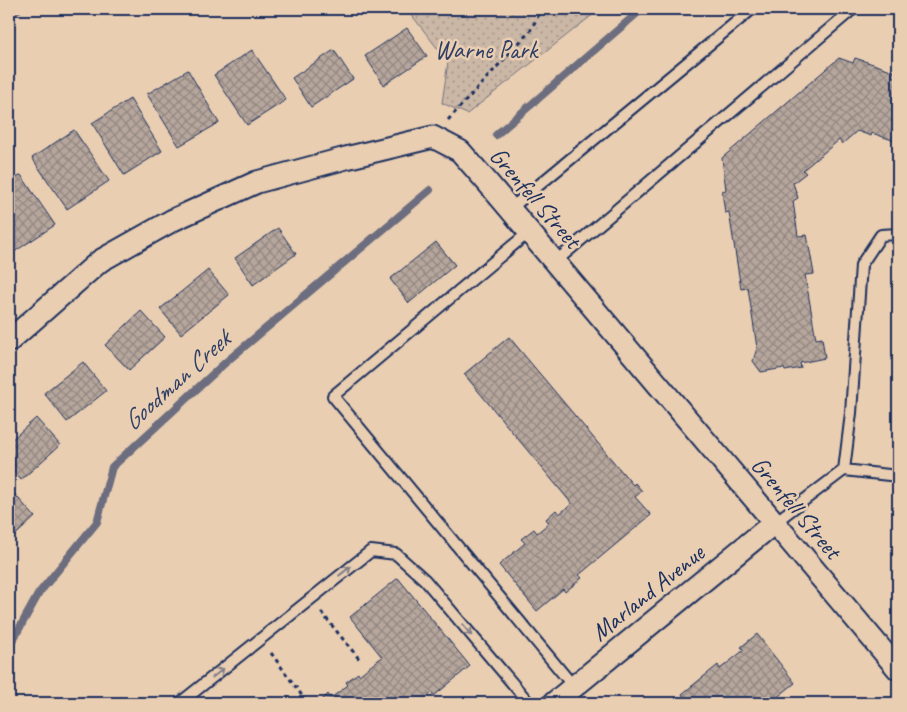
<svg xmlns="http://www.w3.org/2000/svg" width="907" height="712" font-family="Caveat,sans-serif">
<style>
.park{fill:url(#park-dots);stroke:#737382}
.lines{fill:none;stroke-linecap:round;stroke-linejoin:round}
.stream{stroke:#6c6d7f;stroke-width:8}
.building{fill:url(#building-cross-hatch);stroke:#1b2f5e}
.service-casing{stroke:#1b2f5e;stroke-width:14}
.minor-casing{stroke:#1b2f5e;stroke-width:25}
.path{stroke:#1b2f5e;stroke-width:3;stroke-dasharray:4 4;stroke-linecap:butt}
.service{stroke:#e9ceb1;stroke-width:10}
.minor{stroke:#e9ceb1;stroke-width:21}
.rail-casing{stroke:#1b2f5e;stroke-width:5.5}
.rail{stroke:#e9ceb1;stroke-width:4;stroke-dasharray:11;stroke-linecap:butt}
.oneway{stroke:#827e88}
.labels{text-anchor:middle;stroke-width:5;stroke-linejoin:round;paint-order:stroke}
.park-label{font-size:25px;fill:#2d3d65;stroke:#e9ceb1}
.street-label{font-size:25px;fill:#1b2f5e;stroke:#e9ceb1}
.water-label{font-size:26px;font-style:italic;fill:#2f3f66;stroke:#e9ceb1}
</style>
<defs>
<pattern id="park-dots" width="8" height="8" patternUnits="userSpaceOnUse" patternTransform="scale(1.25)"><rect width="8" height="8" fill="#cbb7a5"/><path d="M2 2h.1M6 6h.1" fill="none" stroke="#a4958a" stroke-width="1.8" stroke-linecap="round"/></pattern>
<pattern id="building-cross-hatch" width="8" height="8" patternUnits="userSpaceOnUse" patternTransform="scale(1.25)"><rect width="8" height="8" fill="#b6a69c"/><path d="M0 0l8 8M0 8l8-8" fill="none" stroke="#938882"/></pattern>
</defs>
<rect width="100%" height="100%" fill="#e9ceb1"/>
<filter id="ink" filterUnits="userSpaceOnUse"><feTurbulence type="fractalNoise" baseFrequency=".02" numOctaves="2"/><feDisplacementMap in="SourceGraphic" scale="10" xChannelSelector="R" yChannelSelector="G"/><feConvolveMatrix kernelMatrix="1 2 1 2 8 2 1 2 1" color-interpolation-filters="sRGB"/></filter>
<g filter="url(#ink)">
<!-- park -->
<path class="park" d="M407,9H600L467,114L442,103L448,62Z"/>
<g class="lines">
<!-- stream -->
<path class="stream" d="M496,135L642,9
M9,647L39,593L97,522L112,467L226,362L430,190"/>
</g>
<!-- building -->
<path class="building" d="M407,28L427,56L384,85L365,56Z
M252,50L286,100L247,125L214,75Z
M334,50L353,79L311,107L292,78Z
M839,58L853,63L855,58L894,71L892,76L898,78V142L872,133L871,136L857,131L842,144L839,140L803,170L806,173L793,183L798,198L793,201L798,236L807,235L814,274L805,275L816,339L822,338L825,358L800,363L801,368L785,371L784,368L761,372L753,361L757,348L748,288L741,289L729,212L725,213L722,191L726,190L722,158Z
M188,70L219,123L179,146L147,94Z
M130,99L162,151L124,175L92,123Z
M74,130L109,181L67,209L32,158Z
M21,175L55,225L14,252L9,245V183Z
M278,228L296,254L253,285L235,258Z
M436,242L455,265L409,303L390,279Z
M208,270L229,295L181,334L160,309Z
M141,311L165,337L129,370L105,345Z
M509,337L633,485L635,483L642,491L635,497L651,515L579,575L582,578L565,592L563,589L537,611L499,565L525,543L521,539L534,529L537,533L549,523L546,519L556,510L559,514L572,504L464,374Z
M83,362L106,391L67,422L44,393Z
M36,418L60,445L21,480L9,466V442Z
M9,488L35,517L9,541Z
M398,578L470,666L434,696L432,693L419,703H319L328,694L331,698L348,685L346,682L358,673L359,675L382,657L350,617Z
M757,634L795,683L770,703H678L684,698L682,694L718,665L720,669L744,650L741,647Z"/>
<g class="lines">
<defs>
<path id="service" d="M510,209L752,9
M529,232L333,396L574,687
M555,262L853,9
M844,470L851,413L861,265L881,235L898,234
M774,523L844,470L898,476
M180,703L371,551L396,554L425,580L529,703"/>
<path id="minor" d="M9,341L100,261L173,220L257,182L346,158L433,137L460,151L488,183L898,669
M554,703L774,523"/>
</defs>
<!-- service casing -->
<use href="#service" class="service-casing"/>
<!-- minor casing -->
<use href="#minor" class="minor-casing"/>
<!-- path -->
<path class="path" d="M448,120L530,31L542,9
M321,612L360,660
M271,653L306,701"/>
<!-- service -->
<use href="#service" class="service"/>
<!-- minor -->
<use href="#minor" class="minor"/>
<defs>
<path id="rail" d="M9,15L20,9"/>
</defs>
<!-- rail casing -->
<use href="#rail" class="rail-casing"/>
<!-- rail -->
<use href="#rail" class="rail"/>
</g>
<!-- one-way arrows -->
<defs><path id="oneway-shaft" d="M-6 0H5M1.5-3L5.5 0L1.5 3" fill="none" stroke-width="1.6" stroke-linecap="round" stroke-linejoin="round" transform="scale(1.25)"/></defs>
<g class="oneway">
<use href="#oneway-shaft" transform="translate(345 571) rotate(-38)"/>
<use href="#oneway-shaft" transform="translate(467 630) rotate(50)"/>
<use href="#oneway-shaft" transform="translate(218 673) rotate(-39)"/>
</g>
</g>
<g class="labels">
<!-- park labels -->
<g class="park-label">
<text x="486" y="58">Warne Park</text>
</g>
<!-- street labels -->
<g class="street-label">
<text transform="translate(536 197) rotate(49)" y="9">Grenfell Street</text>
<text transform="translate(797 507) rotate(50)" y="9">Grenfell Street</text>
<text transform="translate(647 592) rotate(-39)" y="9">Marland Avenue</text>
</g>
<!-- water labels -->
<g class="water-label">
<text transform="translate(176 380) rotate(-42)" y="9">Goodman Creek</text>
</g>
</g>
<!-- margin -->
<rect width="907" height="712" fill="none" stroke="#e9ceb1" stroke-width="30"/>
<rect x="15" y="15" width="877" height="682" fill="none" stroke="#1b2f5e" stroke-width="2" filter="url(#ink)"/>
</svg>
